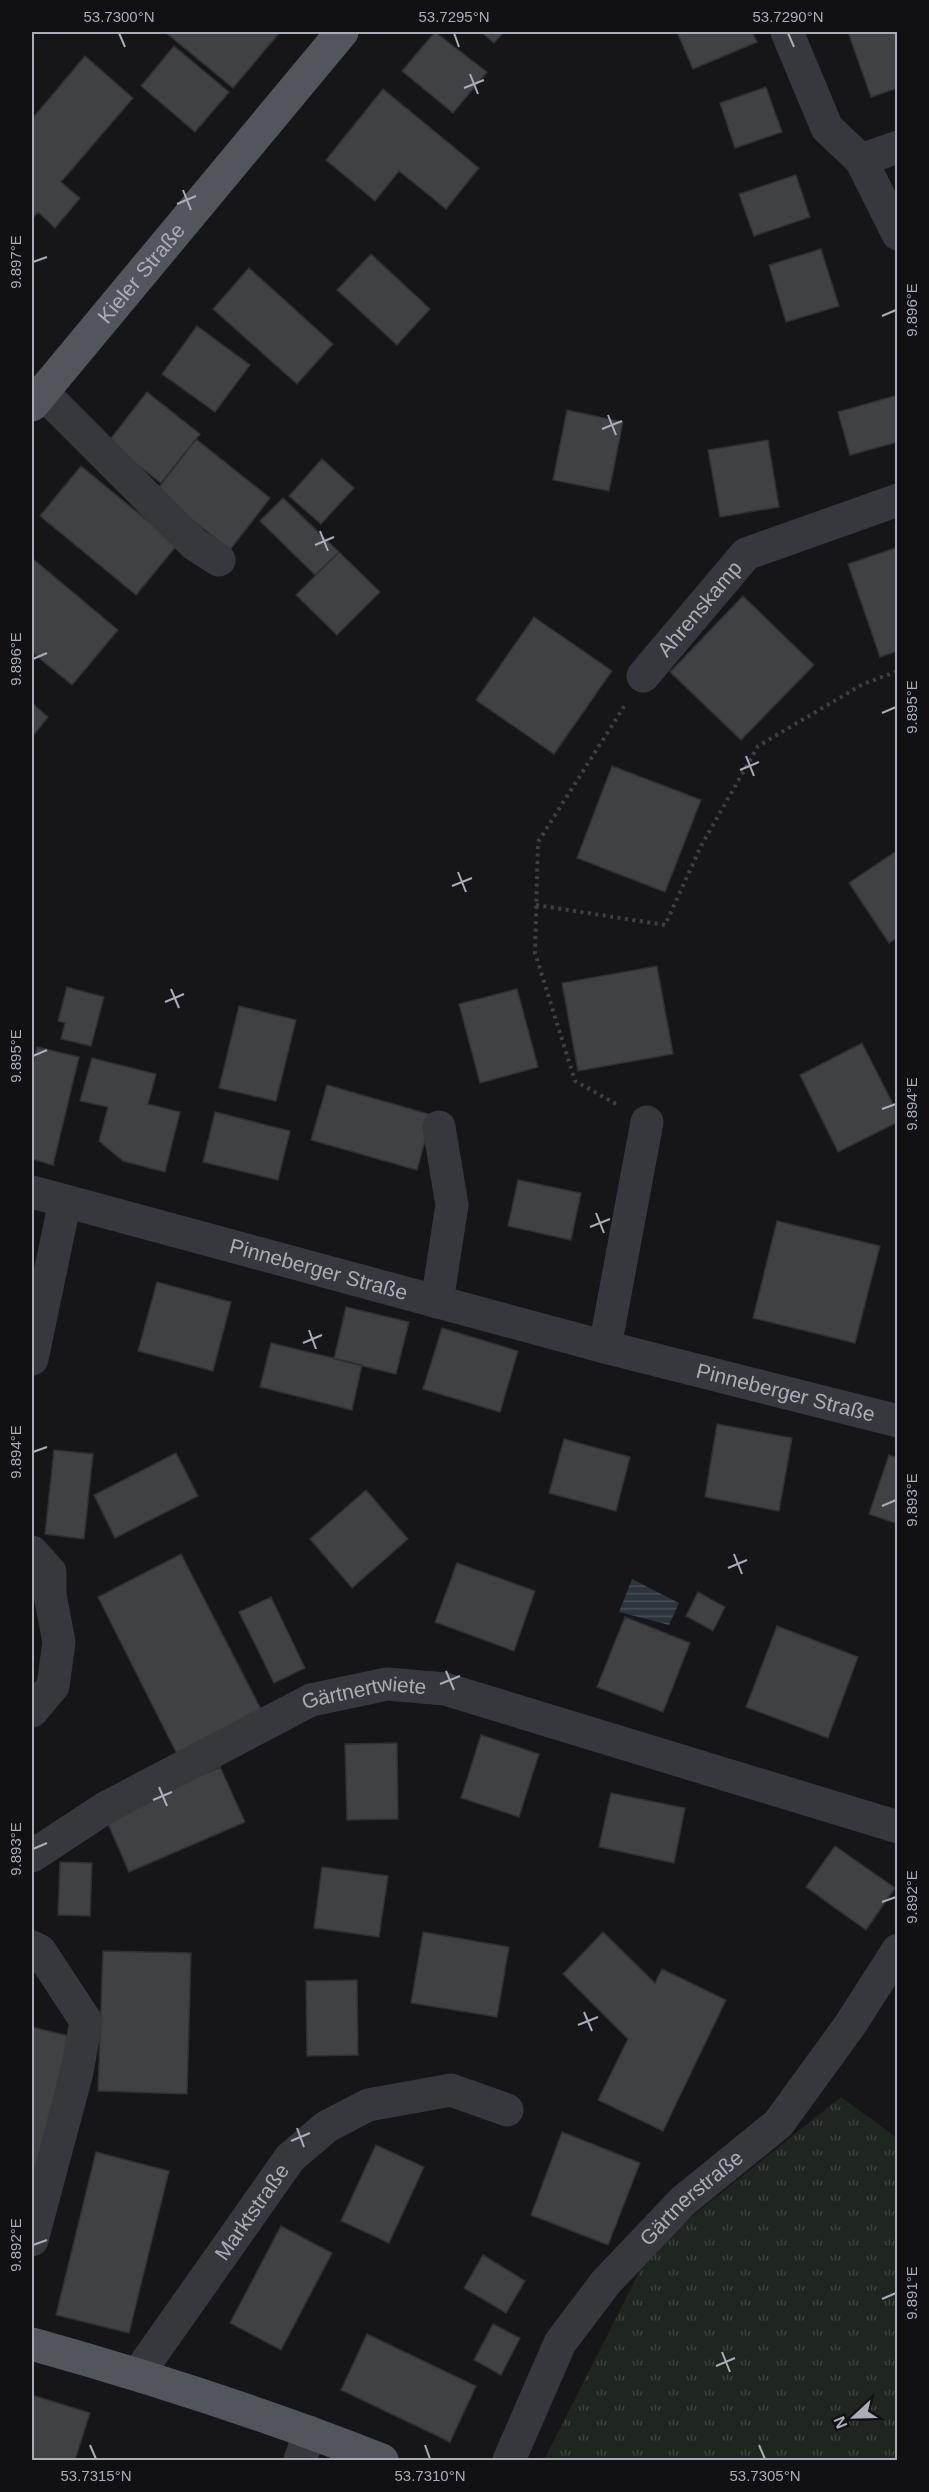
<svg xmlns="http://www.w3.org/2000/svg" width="929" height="2492" font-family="Arial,sans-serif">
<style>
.grass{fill:url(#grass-tufts)}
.water{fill:url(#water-rules)}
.building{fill:#404145;stroke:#303034;stroke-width:1.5}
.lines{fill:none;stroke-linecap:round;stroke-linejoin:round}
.path{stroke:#3d3f44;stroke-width:4;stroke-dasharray:3 4.5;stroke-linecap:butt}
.minor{stroke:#37383d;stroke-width:33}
.major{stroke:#53555c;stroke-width:33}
.ticks{fill:none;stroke:#a8adb8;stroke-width:2}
.labels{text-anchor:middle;stroke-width:4.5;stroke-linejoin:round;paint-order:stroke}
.street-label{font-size:21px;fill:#a8adb8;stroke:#111113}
.neatline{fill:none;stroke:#a8adb8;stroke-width:2}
.ticks-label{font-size:15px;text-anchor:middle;fill:#a8adb8}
</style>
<defs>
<pattern id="grass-tufts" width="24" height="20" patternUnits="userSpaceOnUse" patternTransform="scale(1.5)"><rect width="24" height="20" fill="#1e261f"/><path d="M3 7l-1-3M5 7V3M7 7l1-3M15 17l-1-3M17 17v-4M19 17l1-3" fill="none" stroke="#3c433d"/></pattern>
<pattern id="water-rules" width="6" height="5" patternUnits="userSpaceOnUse" patternTransform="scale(1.5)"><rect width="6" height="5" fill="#2c353c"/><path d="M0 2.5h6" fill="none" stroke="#485056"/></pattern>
</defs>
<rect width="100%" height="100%" fill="#161618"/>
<!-- grass -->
<path class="grass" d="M841,2097L897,2138V2460H544L651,2249Z"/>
<!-- water -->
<path class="water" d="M632,1579L679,1603L669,1625L619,1612Z"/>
<!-- building -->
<path class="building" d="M165,32H280L233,88Z
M435,32L487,72L453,113L402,71Z
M481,32H504L494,43Z
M677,32H752L757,42L693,69Z
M848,32H898V88L871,97Z
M174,46L229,92L195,132L141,86Z
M85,56L133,98L61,182L80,198L55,228L38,212L32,219V119Z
M766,87L782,132L735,148L720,103Z
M383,89L479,168L446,209L399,171L375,201L326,160Z
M796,175L810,217L754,236L739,194Z
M821,249L839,306L786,322L769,265Z
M371,254L430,309L397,345L337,290Z
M249,268L333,344L297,384L213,309Z
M197,326L250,365L215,412L162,374Z
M147,392L200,434L161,483L108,442Z
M898,395V442L850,455L838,412Z
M567,410L623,422L609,491L553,480Z
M196,439L270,498L230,550L156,491Z
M768,440L779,507L720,517L708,450Z
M322,459L354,488L321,524L289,496Z
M81,466L177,545L136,595L40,516Z
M283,498L339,552L315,575L260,521Z
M898,547V651L880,657L848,564Z
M339,552L380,592L337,635L296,595Z
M32,558L118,630L72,685L32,652Z
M743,596L814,665L741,740L670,672Z
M534,617L612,671L554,754L476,700Z
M32,703L48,717L32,737Z
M612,766L701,800L665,892L577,858Z
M898,850V937L889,943L849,883Z
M657,966L673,1054L578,1071L562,983Z
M67,987L104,997L91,1046L61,1039L65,1023L58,1021Z
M517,989L538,1067L480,1083L459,1004Z
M239,1006L296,1020L276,1101L219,1088Z
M862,1043L898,1114V1122L838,1152L800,1075Z
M37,1047L79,1057L53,1165L32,1159V1069Z
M92,1058L156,1074L148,1104L180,1112L165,1172L123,1161L99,1141L108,1107L80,1101Z
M327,1085L432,1115L417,1170L311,1140Z
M215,1112L290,1131L278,1180L203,1162Z
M518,1180L581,1193L571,1240L508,1226Z
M777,1221L880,1246L855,1343L753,1318Z
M157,1282L231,1302L213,1371L138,1351Z
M346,1307L409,1322L396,1374L334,1359Z
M442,1328L518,1351L500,1412L423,1389Z
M271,1343L362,1365L352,1410L260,1387Z
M717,1424L792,1438L779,1511L705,1497Z
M564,1439L630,1457L616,1511L549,1493Z
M54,1450L93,1454L84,1539L45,1534Z
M176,1453L198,1496L115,1538L94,1495Z
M889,1455L898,1458V1524L869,1514Z
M366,1490L408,1539L352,1588L310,1539Z
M181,1554L263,1713L178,1756L98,1597Z
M457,1563L535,1591L514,1651L435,1622Z
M698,1592L725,1607L713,1631L686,1616Z
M271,1597L305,1668L274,1683L239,1612Z
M625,1617L690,1643L663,1712L597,1687Z
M777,1626L858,1657L828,1738L746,1707Z
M481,1735L539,1754L519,1817L461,1798Z
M397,1743L398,1819L347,1820L345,1744Z
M220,1767L245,1822L129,1872L105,1817Z
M611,1793L685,1808L674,1863L599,1847Z
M835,1846L895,1888L866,1930L806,1887Z
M60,1862L92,1863L90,1916L58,1915Z
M322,1867L388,1876L379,1937L314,1928Z
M423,1932L509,1947L497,2017L411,2003Z
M603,1932L655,1983L662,1969L726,2000L663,2131L598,2100L628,2039L563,1974Z
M103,1951L191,1953L187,2094L98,2091Z
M357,1980L358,2055L307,2056L306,1981Z
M32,2027L69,2036L32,2192Z
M562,2132L640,2163L608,2245L531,2215Z
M376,2145L424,2167L389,2243L341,2221Z
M96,2152L169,2171L129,2333L56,2315Z
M281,2226L332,2253L281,2350L230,2323Z
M483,2255L525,2281L506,2313L464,2288Z
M493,2324L520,2338L501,2375L474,2360Z
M367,2334L476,2386L450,2442L341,2390Z
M32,2395L90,2413L75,2460H32Z"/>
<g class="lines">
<!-- path -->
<path class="path" d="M536,905L665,925L701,846L758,746L863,684L898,671
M616,1104L575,1081L535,953L538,842L625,705"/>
<!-- minor -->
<g class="minor">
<path d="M787,32L827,128L861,160L898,234"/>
<path d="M861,160L898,147"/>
<path d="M42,392L194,544L219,560"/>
<path id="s1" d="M643,676L746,554L898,500"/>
<path id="s2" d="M32,1192L605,1347L898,1421"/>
<path d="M437,1302L452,1205L439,1127"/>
<path d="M605,1347L647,1122"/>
<path d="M32,1359L65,1201"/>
<path d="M32,1552L50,1572V1595L59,1642L53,1686L32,1711"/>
<path id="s3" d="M32,1856L105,1808L311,1700L387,1684L445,1689L898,1827"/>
<path d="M32,1947L40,1951L86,2021L77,2072L32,2240"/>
<path id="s4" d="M138,2374L290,2158L326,2127L368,2105L451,2090L507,2110"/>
<path d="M300,2460L310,2432"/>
<path id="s5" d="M509,2460L560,2343L606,2282L683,2201L778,2124L850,2025L898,1950"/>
</g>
<!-- major -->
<g class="major">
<path id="s6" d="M32,405L342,32"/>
<path d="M32,2344C150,2377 268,2415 382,2460"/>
</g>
</g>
<!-- ticks -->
<path class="ticks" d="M119,33L125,47M454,33L459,47M788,33L794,47M470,74L478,94M464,88L484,80M183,190L191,210M177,204L196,196M33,262L47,257M882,316L896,310M608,415L616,435M602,429L622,421M320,531L328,551M315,545L334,537M33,659L47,653M882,713L896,707M746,756L754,776M740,770L759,762M458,872L466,892M452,886L472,878M171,989L179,1008M165,1002L184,994M33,1056L47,1050M882,1109L896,1104M596,1213L604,1233M590,1227L610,1219M309,1330L316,1349M303,1343L322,1335M33,1452L47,1447M882,1506L896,1500M734,1554L742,1574M728,1568L747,1560M446,1671L454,1690M440,1684L460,1676M159,1787L167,1806M153,1800L172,1792M33,1849L47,1843M882,1902L896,1897M584,2012L592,2031M578,2025L598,2017M297,2128L304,2147M291,2141L310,2133M33,2245L47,2240M882,2299L896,2293M722,2352L730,2372M716,2366L735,2358M90,2445L96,2459M425,2445L430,2459M759,2445L765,2459"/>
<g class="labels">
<!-- street labels -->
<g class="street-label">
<text dy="7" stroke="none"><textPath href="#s6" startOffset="171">Kieler Straße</textPath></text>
<text dy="7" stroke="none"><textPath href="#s1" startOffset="88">Ahrenskamp</textPath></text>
<text dy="7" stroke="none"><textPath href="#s2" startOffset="297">Pinneberger Straße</textPath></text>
<text dy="7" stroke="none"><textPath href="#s2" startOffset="780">Pinneberger Straße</textPath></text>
<text dy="7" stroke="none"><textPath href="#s3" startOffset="374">Gärtnertwiete</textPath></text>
<text dy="7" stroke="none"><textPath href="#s5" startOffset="324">Gärtnerstraße</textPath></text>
<text dy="7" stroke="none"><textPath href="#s4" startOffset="198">Marktstraße</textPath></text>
</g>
</g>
<!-- border -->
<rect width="929" height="2492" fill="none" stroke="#111113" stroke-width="66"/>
<!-- north arrow -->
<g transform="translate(854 2417) rotate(248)" stroke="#111113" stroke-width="4.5" paint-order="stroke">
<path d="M0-4.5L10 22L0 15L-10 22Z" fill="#a8adb8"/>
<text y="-9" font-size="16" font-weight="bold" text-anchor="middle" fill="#a8adb8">N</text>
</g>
<rect x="33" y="33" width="863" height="2426" class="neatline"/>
<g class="ticks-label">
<text x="119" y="22">53.7300°N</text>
<text x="454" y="22">53.7295°N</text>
<text x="788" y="22">53.7290°N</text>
<text transform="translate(16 262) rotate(-90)" y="5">9.897°E</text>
<text transform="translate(912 310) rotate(-90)" y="5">9.896°E</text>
<text transform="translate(16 659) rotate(-90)" y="5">9.896°E</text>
<text transform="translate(912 707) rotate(-90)" y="5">9.895°E</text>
<text transform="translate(16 1056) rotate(-90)" y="5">9.895°E</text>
<text transform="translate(912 1104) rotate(-90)" y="5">9.894°E</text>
<text transform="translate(16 1452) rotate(-90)" y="5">9.894°E</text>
<text transform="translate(912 1500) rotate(-90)" y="5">9.893°E</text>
<text transform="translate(16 1849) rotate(-90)" y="5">9.893°E</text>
<text transform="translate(912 1897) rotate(-90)" y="5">9.892°E</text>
<text transform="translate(16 2245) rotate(-90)" y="5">9.892°E</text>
<text transform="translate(912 2293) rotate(-90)" y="5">9.891°E</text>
<text x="96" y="2481">53.7315°N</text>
<text x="430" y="2481">53.7310°N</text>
<text x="765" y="2481">53.7305°N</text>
</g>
</svg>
